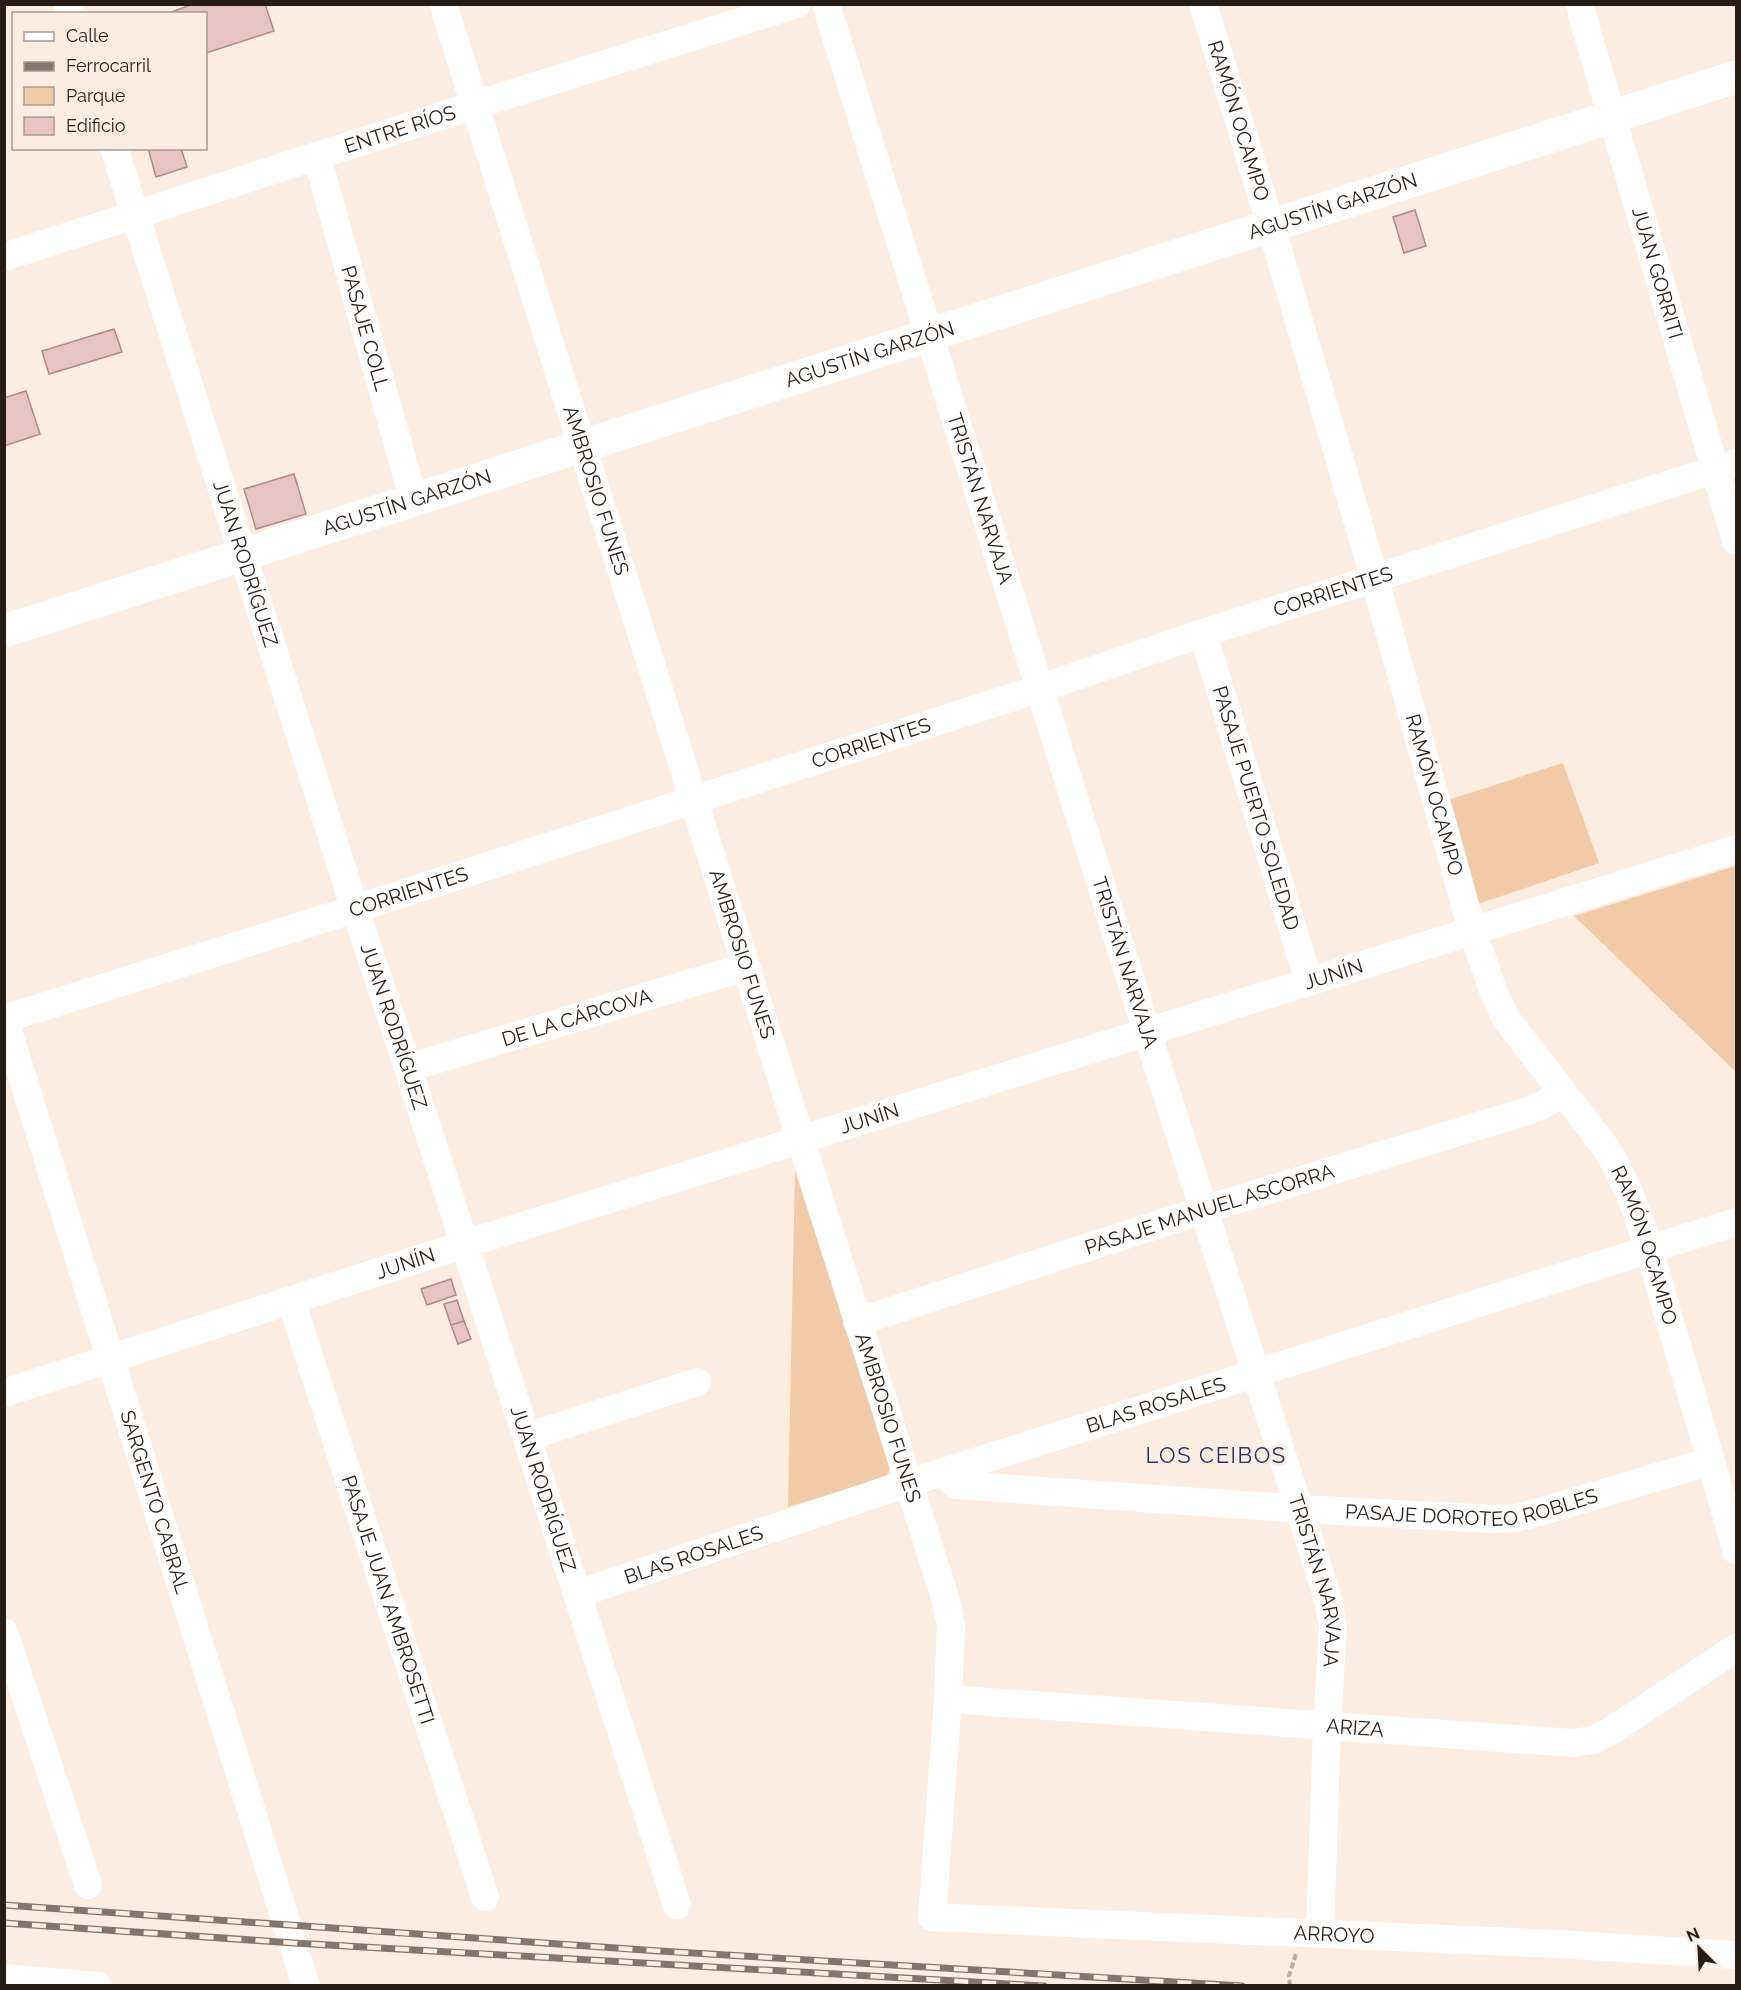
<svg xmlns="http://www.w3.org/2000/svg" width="1741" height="1990" font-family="Raleway,sans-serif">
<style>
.green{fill:#f2caa8}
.building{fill:#e8c4c0;stroke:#ac8b87;stroke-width:1.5}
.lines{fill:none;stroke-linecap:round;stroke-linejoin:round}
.path{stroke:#b8aa9f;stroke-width:4;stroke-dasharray:6 3;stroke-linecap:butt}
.minor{stroke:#fff;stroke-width:28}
.major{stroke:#fff;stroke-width:33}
.rail-casing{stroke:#83766d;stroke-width:7}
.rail{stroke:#fdede0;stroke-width:4.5;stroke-dasharray:14;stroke-linecap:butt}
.labels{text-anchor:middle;stroke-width:6;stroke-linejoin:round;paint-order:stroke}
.street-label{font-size:20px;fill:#271d16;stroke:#fdede0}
.quarter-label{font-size:22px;letter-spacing:1.5px;fill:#22336b;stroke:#fdede0}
</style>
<rect width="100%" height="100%" fill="#fdede0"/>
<!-- green -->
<path class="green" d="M1563,763L1599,863L1478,904L1448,800Z
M1736,866V1072L1574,916Z
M795,1171L891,1467L886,1477L788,1507Z"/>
<!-- building -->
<path class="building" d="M193,4H265L274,31L206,53V14H166Z
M148,148H181L187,167L156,177Z
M1415,210L1426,246L1404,253L1393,217Z
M114,329L122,352L49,374L42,351Z
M26,391L40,434L4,446V398Z
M294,474L306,514L256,529L244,489Z
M451,1279L456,1295L427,1305L421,1289Z
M457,1300L464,1321L451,1325L444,1304Z
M464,1321L471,1339L458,1344L451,1325Z"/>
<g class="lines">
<!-- path -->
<path class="path" d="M1290,1986L1289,1976L1296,1954"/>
<!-- minor -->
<g class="minor">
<path d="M68,4L71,14"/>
<path id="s1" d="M443,4L946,1601L951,1625L948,1699L932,1917L1558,1944L1736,1955"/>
<path id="s2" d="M826,4L1147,1032L1328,1599L1333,1626L1327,1726L1320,1933"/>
<path id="s3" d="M1203,4L1271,226L1375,580L1472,930L1494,993L1507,1020L1606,1148C1638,1199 1652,1261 1669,1318C1692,1396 1715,1473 1736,1550"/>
<path id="s4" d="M1579,4L1736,541"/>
<path id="s5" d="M114,148L355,909L408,1068L677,1905"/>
<path id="s6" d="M317,157L414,501"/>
<path id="s7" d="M4,257L475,105L797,4"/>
<path id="s8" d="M1203,633L1309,982"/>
<path id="s9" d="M4,1018L306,1986"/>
<path id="s10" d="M4,1019L355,909L1041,688L1203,633L1736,463"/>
<path id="s11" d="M408,1068L745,967"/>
<path id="s12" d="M291,1301L485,1897"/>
<path id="s13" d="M857,1322L1203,1210L1534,1109L1548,1102L1560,1091"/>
<path id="s14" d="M4,1393L465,1244L1736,849"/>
<path d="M527,1437L697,1382"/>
<path id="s15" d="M945,1473L956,1485L1300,1509L1493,1519L1515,1518L1540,1512L1711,1461"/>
<path id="s16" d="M577,1594L908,1483L1736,1222"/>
<path d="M4,1632L88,1885"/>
<path id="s17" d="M948,1699L1573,1743L1593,1740L1611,1731L1736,1648"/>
<path d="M4,1978L98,1986"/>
</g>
<!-- major -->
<path class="major" id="s18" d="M4,631L1736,77"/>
<defs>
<path id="rail" d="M4,1905L659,1951L1242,1986
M4,1923L294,1943L1044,1986"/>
</defs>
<!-- rail casing -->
<use href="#rail" class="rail-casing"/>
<!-- rail -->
<use href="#rail" class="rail"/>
</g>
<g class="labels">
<!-- street labels -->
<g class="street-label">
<text dy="7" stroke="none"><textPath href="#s3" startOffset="122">RAMÓN OCAMPO</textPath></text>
<text dy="7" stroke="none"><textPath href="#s7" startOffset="416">ENTRE RÍOS</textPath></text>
<text dy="7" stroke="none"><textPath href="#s18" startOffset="1395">AGUSTÍN GARZÓN</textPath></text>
<text dy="7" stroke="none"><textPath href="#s4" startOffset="280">JUAN GORRITI</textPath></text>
<text dy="7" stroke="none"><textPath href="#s6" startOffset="178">PASAJE COLL</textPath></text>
<text dy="7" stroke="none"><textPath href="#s18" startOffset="909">AGUSTÍN GARZÓN</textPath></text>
<text dy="7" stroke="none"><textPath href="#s1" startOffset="510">AMBROSIO FUNES</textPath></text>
<text dy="7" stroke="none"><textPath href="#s2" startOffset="518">TRISTÁN NARVAJA</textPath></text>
<text dy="7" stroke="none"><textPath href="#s18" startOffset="423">AGUSTÍN GARZÓN</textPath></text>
<text dy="7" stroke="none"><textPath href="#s5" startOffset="436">JUAN RODRÍGUEZ</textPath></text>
<text dy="7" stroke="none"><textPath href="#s10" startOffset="1396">CORRIENTES</textPath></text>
<text dy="7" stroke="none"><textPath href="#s10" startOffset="910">CORRIENTES</textPath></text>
<text dy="7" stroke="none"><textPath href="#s3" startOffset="824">RAMÓN OCAMPO</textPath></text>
<text dy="7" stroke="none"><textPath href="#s8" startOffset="183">PASAJE PUERTO SOLEDAD</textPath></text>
<text dy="7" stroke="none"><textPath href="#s10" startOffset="424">CORRIENTES</textPath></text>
<text dy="7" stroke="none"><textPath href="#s1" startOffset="996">AMBROSIO FUNES</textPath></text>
<text dy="7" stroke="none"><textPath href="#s2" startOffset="1004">TRISTÁN NARVAJA</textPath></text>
<text dy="7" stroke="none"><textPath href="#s14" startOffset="1394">JUNÍN</textPath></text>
<text dy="7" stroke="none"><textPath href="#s11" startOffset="176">DE LA CÁRCOVA</textPath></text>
<text dy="7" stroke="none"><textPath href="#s5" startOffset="922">JUAN RODRÍGUEZ</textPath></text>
<text dy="7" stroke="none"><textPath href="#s14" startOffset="908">JUNÍN</textPath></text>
<text dy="7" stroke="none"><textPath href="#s13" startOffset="370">PASAJE MANUEL ASCORRA</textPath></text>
<text dy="7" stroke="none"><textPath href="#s3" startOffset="1328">RAMÓN OCAMPO</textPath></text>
<text dy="7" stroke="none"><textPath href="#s14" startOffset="422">JUNÍN</textPath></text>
<text dy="7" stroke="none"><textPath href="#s16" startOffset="609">BLAS ROSALES</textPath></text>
<text dy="7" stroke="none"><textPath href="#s1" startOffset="1482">AMBROSIO FUNES</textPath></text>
<text dy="7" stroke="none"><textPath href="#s5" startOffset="1408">JUAN RODRÍGUEZ</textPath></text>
<text dy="7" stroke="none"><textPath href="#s9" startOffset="507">SARGENTO CABRAL</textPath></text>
<text dy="7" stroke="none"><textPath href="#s15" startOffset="534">PASAJE DOROTEO ROBLES</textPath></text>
<text dy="7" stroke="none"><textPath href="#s16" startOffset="123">BLAS ROSALES</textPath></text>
<text dy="7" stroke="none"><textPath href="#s2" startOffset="1652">TRISTÁN NARVAJA</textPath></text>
<text dy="7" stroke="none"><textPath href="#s12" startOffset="314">PASAJE JUAN AMBROSETTI</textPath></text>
<text dy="7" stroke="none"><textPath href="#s17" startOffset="408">ARIZA</textPath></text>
<text dy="7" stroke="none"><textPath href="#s1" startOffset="2394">ARROYO</textPath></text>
</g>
<!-- quarter labels -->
<g class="quarter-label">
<text x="1216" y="1463">LOS CEIBOS</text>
</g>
</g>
<!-- border -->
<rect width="1741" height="1990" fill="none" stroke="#271d16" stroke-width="12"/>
<!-- legend -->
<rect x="12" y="12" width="195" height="138" fill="#fdede0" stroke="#a79a8f" stroke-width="1.5"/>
<rect x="24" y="32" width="30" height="9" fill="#ffffff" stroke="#a79a8f" stroke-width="1.5"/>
<text x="66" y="42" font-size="18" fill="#271d16">Calle</text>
<rect x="24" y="62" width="30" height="9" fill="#83766d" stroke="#a79a8f" stroke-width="1.5"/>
<text x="66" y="72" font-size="18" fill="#271d16">Ferrocarril</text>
<rect x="24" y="87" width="30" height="18" fill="#f2caa8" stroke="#a79a8f" stroke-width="1.5"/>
<text x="66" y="102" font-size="18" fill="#271d16">Parque</text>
<rect x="24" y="117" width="30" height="18" fill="#e8c4c0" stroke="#a79a8f" stroke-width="1.5"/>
<text x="66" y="132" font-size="18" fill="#271d16">Edificio</text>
<!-- north arrow -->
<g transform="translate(1699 1948) rotate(336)" stroke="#fdede0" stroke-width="4.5" paint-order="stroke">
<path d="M0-4.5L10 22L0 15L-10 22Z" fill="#271d16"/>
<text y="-9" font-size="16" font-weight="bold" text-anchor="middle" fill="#271d16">N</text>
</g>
</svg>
